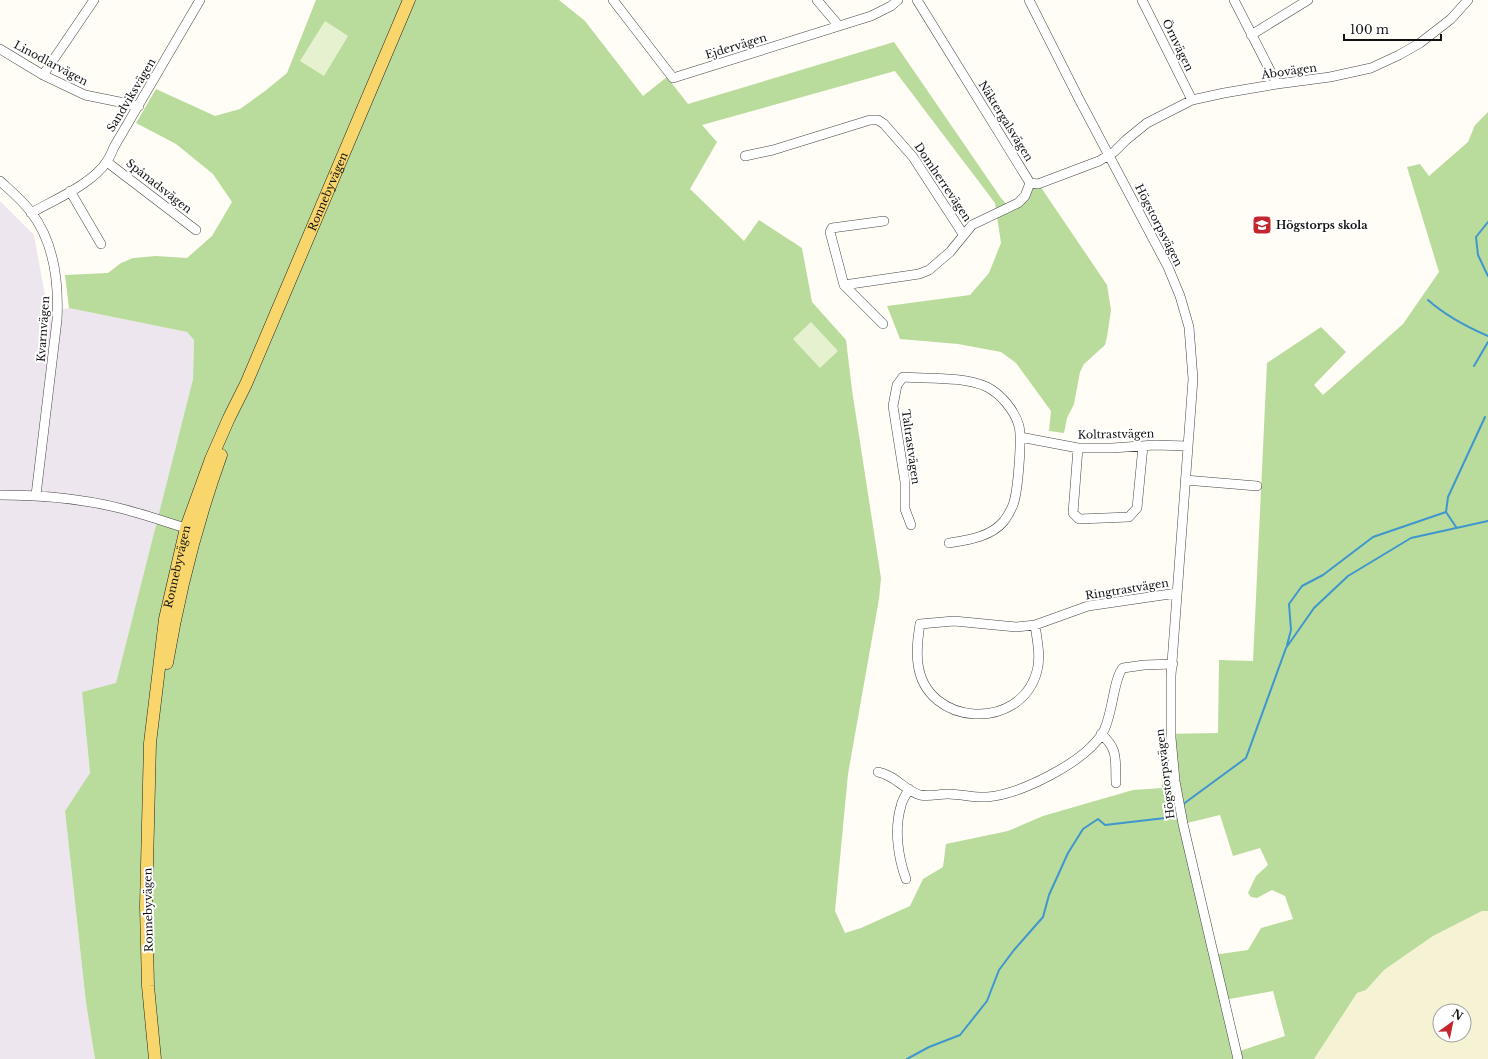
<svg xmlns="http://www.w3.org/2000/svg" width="1488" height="1059" font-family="'Libre Baskerville',serif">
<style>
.industrial{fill:#eee6ef}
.farmland{fill:#f6f3d4;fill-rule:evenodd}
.forest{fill:#b9dc9c;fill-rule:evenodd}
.pitch{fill:#e6f2cf}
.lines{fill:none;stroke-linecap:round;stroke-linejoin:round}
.stream{stroke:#3f96cf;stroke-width:2}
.minor-casing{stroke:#444;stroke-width:10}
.major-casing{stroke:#222;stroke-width:13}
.minor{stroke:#fff;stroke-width:9}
.major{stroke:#f9d66b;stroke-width:12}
.labels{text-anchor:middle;stroke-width:4;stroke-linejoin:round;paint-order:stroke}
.street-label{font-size:11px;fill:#111;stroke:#fff}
.poi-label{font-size:11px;font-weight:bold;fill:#111;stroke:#fff;text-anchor:start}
</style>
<rect width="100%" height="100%" fill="#fffdf5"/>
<!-- industrial -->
<path class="industrial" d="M0,201L34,235L48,312L69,308L187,332L194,340L193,379L116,684L82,692L90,774L65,811L86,1003L95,1059H0Z"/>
<!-- farmland -->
<path class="farmland" d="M1482,911H1488V1059H1314L1357,993L1366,990L1384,970L1433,936ZM1440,1011H1464V1035H1440Z"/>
<!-- forest -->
<path class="forest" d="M316,0H559L585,21L643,96L667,77L688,104L894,42L1001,198L1010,208L1026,198L1038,183L1107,285L1111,310L1107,337L1105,345L1084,364L1080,372L1074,404L1067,418L1064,433L1049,431L1051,411L1016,363L1001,352L958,344L900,339L887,306L970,295L989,273L1001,243L995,203L895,71L702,125L717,142L690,189L744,241L759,220L802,248L812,302L846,340L852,390L881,578L879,599L848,774L835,911L845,933L861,928L910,906L923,879L943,867L946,844L1008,831L1043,816L1133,790L1162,788L1161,734L1218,733L1219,660L1253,661L1267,363L1321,327L1346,352L1314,385L1323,395L1403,324L1439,272L1407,167L1420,164L1429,176L1468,142L1475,125L1488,112V911H1482L1433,936L1384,970L1366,990L1357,993L1314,1059H95L86,1003L65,811L90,773L82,692L116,683L193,379L194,340L187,332L69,308L65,275L108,273L121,263L133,258L156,256L187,258L212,236L232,202L213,174L176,144L136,123L156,89L215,116L240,109L265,91L287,73ZM1220,815L1233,856L1260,848L1268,865L1256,876L1248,893L1251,897L1257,898L1272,890L1285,896L1293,919L1261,928L1248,950L1213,955L1183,824ZM1273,991L1285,1036L1237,1052L1224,1000Z"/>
<!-- pitch -->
<path class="pitch" d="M325,21L348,36L324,76L300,61Z
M811,322L838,351L820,368L793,339Z"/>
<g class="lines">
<!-- stream -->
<path class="stream" d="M1488,222L1476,237L1478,255L1488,276
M1428,300C1446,316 1467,327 1488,336
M1474,366L1488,342
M1456,527L1446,512L1448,497L1485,417
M1287,645L1291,630L1289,604L1302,586L1323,575L1373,537L1446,512
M1182,805L1246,758L1286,648L1314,608L1348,576L1411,538L1488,521
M907,1059L929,1047L960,1035L987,1001L999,970L1014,950L1043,917L1049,895L1068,853L1083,829L1098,819L1105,825L1165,818L1177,809"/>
<defs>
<path id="minor" d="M613,0L673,78L871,16L891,6L898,0
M817,0L839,26
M917,0L1030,183L1038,184L1099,161L1114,152L1126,140L1147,123L1192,100L1224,93L1277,84L1330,77L1371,68L1399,55L1420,43L1451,19L1468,0
M1029,0L1079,99L1168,267L1180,296L1189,327L1193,379L1171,676V738L1175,781L1183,824L1238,1059
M1142,0L1192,100
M1234,0L1277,84
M1251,35L1308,0
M0,49L43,75L85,95L139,106
M43,75L94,0
M745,156L773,150L870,120H878L884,124L913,157L963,234
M107,162L196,230
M0,181C11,191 22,200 31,212C54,242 59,283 57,320L36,495
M70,191L101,244
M31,213C54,200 94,183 107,161C110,157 112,152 114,147L200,0
M884,221L832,228L830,232L844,285L919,274L929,270L950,252L972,225L1018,203L1025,196L1030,183
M844,285L883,324
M1020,437L1078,448H1112L1155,445L1188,446
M1078,448L1073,513L1079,519L1129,517L1137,508L1143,446
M1185,480L1257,486
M0,495C41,495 79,498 119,508C144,514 168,523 192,530
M911,525L905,509V482L893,406L897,385L903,377C928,379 964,376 987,387C1001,394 1015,411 1019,426C1022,439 1018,492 1013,505C1011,510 1007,517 1004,521C991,537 968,540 949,543
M1035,625C1037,640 1041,656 1037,671C1021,732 926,727 918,664C916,650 918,637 920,624L954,621L1016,627L1035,625L1088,606L1177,593
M1101,734C1119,749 1115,761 1116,783
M878,772C895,775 904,790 920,795C930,797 938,794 948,794C961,794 973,798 987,797C1021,794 1083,763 1102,734C1113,717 1113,678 1123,668L1144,665L1173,664
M906,879C898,857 894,829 901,806C902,800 906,795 909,789"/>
<g id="major">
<path d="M167,663C179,592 197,522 221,455"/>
<path id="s1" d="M155,1059L148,986L146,906L150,743L165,619L186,528L211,459L229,418L246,384L409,0"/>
</g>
</defs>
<!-- minor casing -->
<use href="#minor" class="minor-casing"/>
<!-- major casing -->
<use href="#major" class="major-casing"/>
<!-- minor -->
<use href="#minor" class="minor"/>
<!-- major -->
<use href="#major" class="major"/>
</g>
<!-- icons -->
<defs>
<symbol id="school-square" viewBox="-11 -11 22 22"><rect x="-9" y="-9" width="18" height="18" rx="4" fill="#c4262e" stroke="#fff"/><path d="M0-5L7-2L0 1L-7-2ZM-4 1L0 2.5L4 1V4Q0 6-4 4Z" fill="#fff"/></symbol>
</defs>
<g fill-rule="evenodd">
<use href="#school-square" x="1251" y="214" width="22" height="22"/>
</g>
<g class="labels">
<!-- street labels -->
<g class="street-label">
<text transform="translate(1178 45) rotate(64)" y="4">Örnvägen</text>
<text transform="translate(736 46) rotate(-17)" y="4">Ejdervägen</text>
<text transform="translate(51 63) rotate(28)" y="4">Linodlarvägen</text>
<text transform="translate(1289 71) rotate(-8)" y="4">Åbovägen</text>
<text transform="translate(131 95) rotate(-59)" y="4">Sandviksvägen</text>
<text transform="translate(1006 121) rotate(58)" y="4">Näktergalsvägen</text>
<text transform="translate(943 182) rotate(56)" y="4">Domherrevägen</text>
<text transform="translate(159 186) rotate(38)" y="4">Spånadsvägen</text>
<text dy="4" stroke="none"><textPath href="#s1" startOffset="900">Ronnebyvägen</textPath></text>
<text transform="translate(1159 225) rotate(63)" y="4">Högstorpsvägen</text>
<text transform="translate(43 329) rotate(-86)" y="4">Kvarnvägen</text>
<text transform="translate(1116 434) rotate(-1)" y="4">Koltrastvägen</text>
<text transform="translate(911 447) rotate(82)" y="4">Taltrastvägen</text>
<text dy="4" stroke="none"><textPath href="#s1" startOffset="495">Ronnebyvägen</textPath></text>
<text transform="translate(1127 589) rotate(-9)" y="4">Ringtrastvägen</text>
<text transform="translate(1165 774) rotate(-97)" y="4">Högstorpsvägen</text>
<text transform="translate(148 910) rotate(-91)" y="4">Ronnebyvägen</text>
</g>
<!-- poi labels -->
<g class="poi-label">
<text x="1276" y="229">Högstorps skola</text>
</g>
</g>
<!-- north arrow -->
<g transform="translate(1452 1023) rotate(33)"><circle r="19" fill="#ffffff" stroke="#a0a0a0"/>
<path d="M0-3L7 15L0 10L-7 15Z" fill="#c4262e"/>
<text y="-6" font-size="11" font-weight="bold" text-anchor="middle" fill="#111111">N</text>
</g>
<!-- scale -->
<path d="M1344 34v6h97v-6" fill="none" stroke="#111111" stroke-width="2"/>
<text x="1350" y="34" font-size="12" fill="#111111" stroke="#ffffff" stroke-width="3" paint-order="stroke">100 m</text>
</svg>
